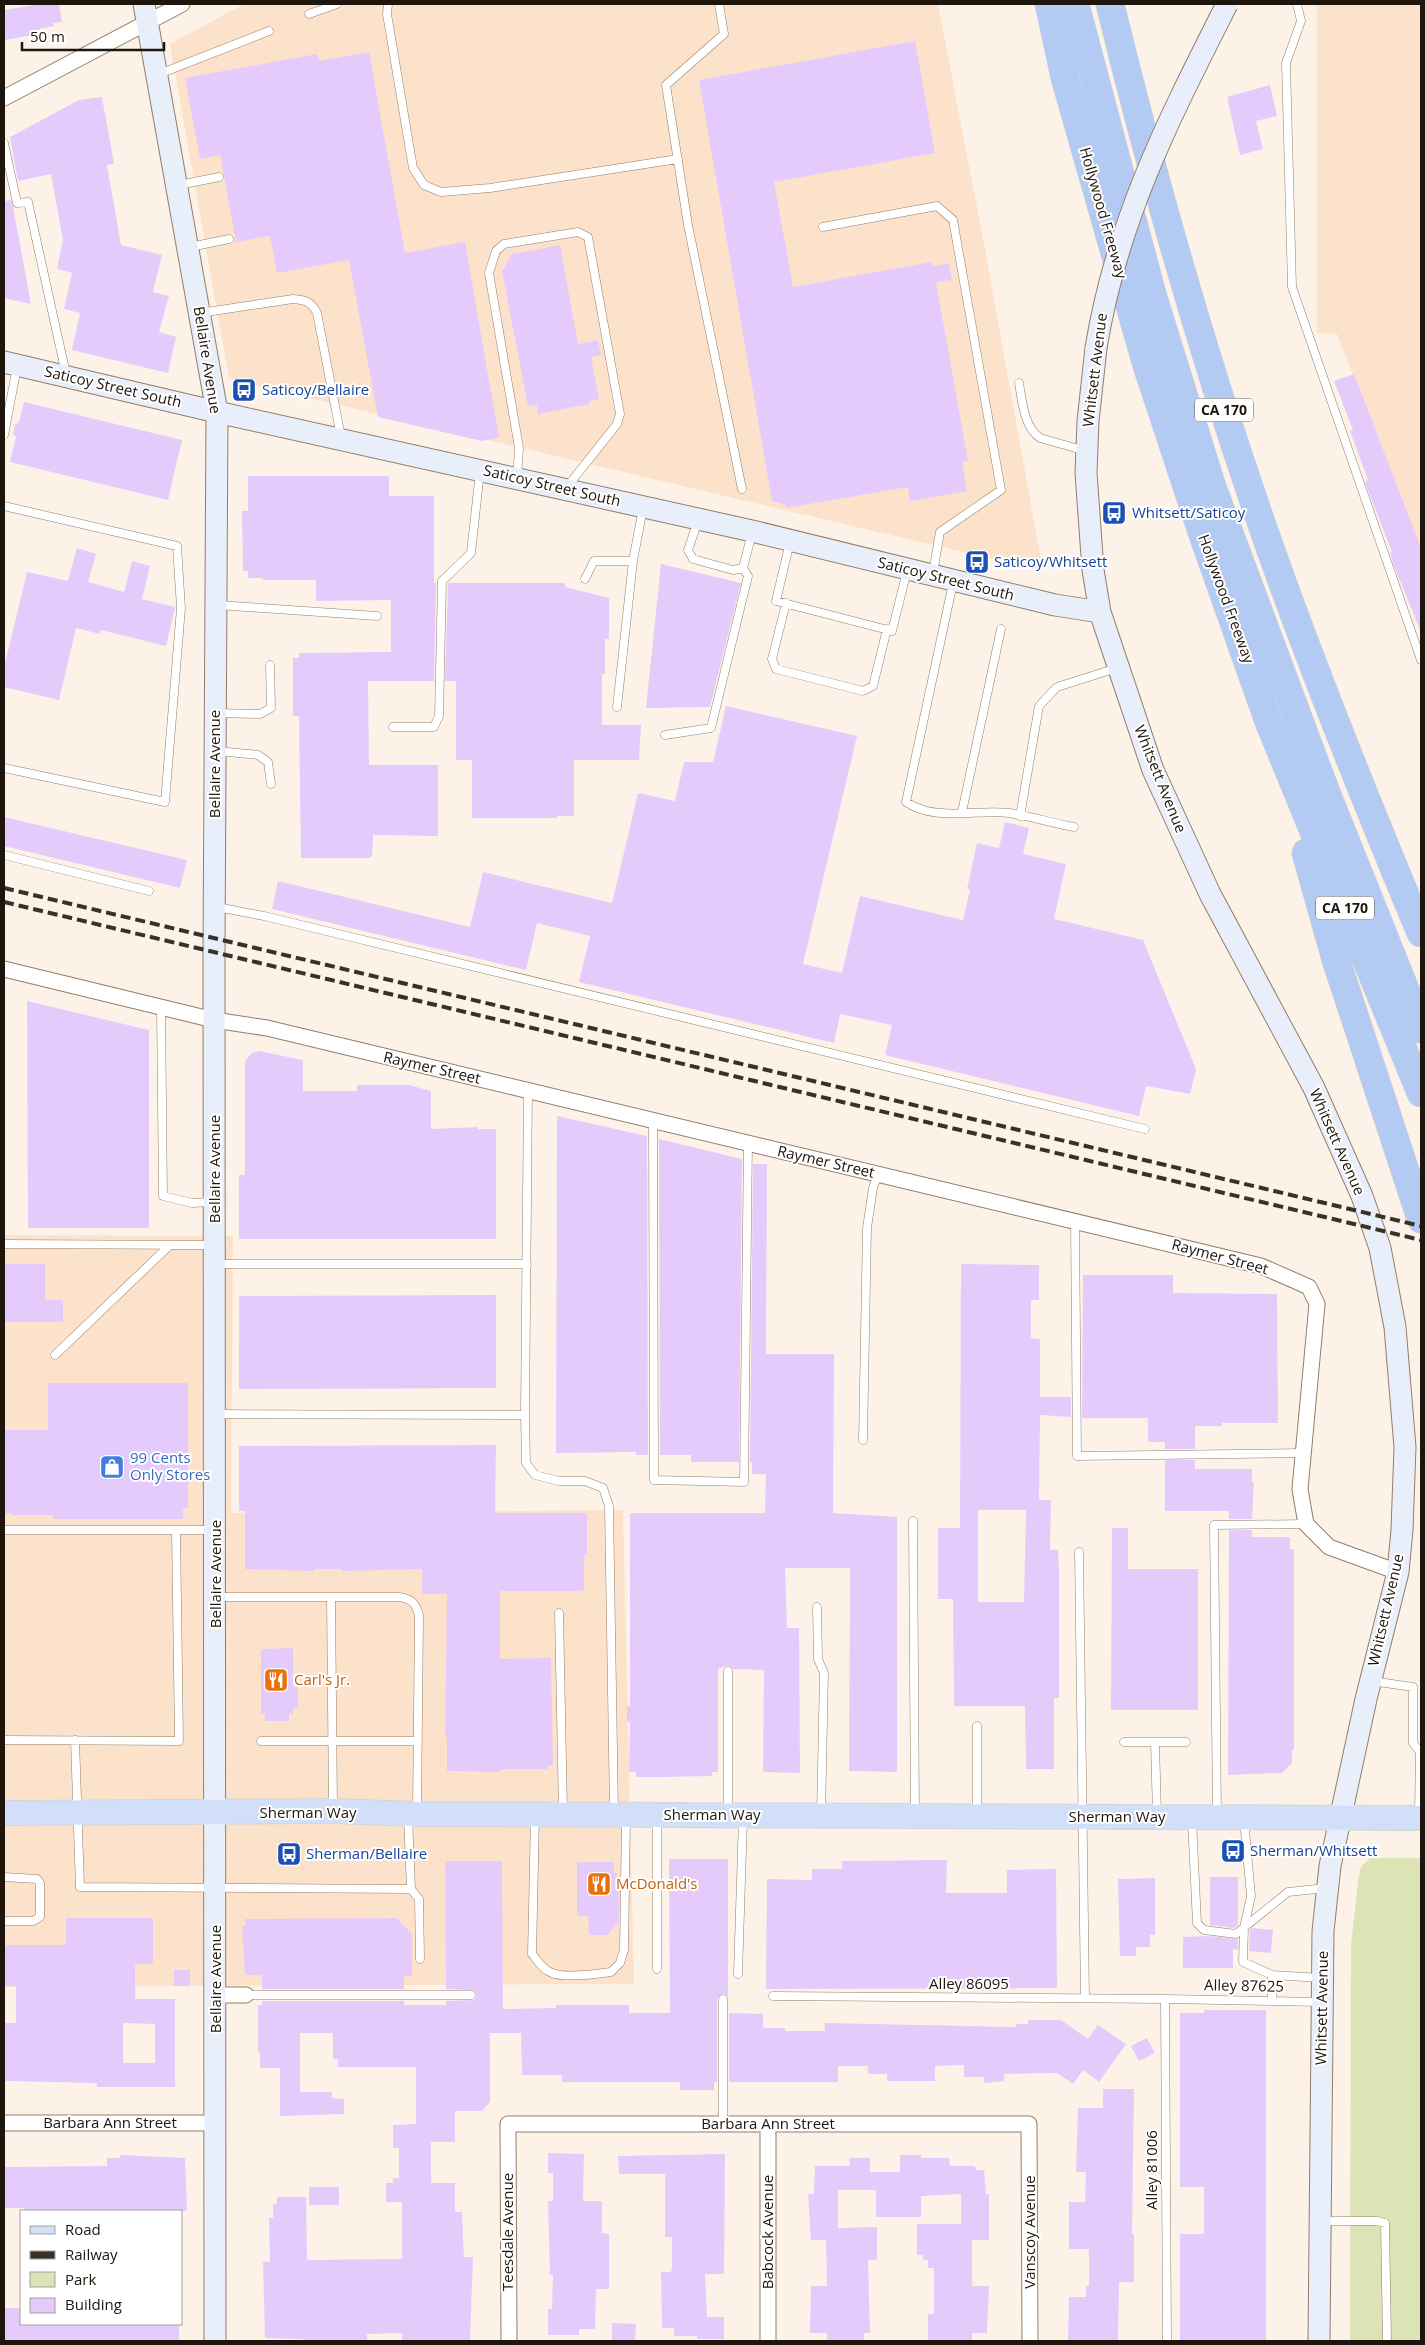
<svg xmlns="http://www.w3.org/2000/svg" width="1425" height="2345" font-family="'Open Sans',sans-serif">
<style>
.built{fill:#fde2cb}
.green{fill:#dce3b5}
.building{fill:#e5cbfc;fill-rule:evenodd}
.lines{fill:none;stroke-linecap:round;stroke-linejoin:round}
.lane-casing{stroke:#957d67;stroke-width:9}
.street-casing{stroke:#957d67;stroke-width:17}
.secondary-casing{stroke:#957d67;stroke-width:23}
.primary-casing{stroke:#d6d5d3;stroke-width:26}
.highway-casing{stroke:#d6d5d3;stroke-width:29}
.lane{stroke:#fff;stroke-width:8}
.street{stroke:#fff;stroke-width:15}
.secondary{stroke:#e8effb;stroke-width:21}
.primary{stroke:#d1e0f8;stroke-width:24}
.highway{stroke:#b3cbf3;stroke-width:28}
.rail{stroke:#393027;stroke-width:4;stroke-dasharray:10 5;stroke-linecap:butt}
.secondary-bridge-casing{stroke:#957d67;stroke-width:23;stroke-linecap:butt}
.secondary-bridge{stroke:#e8effb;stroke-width:21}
.labels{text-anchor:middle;stroke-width:4;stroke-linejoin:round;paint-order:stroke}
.shield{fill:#fff;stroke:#625b55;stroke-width:1}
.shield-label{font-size:14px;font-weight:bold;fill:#1e150c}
.street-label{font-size:15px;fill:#1e150c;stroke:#fff}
.transit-label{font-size:15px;fill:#164399;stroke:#fff;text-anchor:start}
.shop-label{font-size:15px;fill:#366cbe;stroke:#fff;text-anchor:start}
.food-label{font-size:15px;fill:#c56008;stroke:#fff;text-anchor:start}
</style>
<rect width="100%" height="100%" fill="#fdf2e8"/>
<!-- built -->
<path class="built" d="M244,4H938L985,249L1043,571L229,379L170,44Z
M1317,4H1421V550L1337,334L1317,333Z
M4,1235L233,1236L231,1513L623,1510L634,1984L4,1987Z"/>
<!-- green -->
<path class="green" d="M1370,1858H1421V2341H1350L1351,1946L1358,1881L1361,1867Z"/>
<!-- building -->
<path class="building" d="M40,4H59L62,22L53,23L54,26L39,29L40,34L4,40V10Z
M915,41L935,153L774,182L793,287L932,262L933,266L949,263L952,280L936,282L968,461L962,462L967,491L910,501L908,487L786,508V505L772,501L699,80Z
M369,52L405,253L465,242L499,438L482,441L378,417L349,260L277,273L270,236L236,242L220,155L200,159L185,78L317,54L319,61Z
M1270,85L1277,116L1256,121L1263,149L1240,155L1227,97Z
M102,97L114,164L107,165L121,245L162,255L153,292L169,296L159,332L176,337L168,373L72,350L80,313L64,309L72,273L57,269L63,240L51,174L18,181L10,137L79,100Z
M11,200L13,207L31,304L4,298V201Z
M560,245L578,344L598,340L601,355L591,357L599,399L589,401L590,404L538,414L537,405L528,406L502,271L512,254Z
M1354,374L1421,548V632L1394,566L1390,553L1392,552L1367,488L1365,482L1368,480L1350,431L1353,430L1334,381Z
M24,402L182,440L168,500L10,462L16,437L13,434L15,425L19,422Z
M248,476H389V496H434V583H436L434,681H368L369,765H438V836L373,835L372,856L369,858H301L299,716H293V658H299V653L391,652V600L316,601V580H263V578H248V571H243L242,511H248Z
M77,548L96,554L88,582L124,592L132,561L150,566L142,599L175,607L166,646L101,630L100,634L76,628L59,700L4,687V668L27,572L68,581Z
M661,564L741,583L710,707L646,708Z
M448,583H565V587L609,598V639H605V674H602V725H641L639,760H574V816H557V818H472V760H456V681H445Z
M726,706L857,736L803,964L842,973L860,896L963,920L970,890L967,889L977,843L999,848L1005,822L1029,828L1023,854L1066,864L1054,919L1143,940L1196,1069L1190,1094L1146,1086L1139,1116L885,1055L892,1025L840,1014L834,1043L579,982L590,936L537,923L526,970L272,909L278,881L470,927L483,872L612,903L638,793L675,801L684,762H713Z
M4,817L187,860L180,888L4,846Z
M27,1001L149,1030V1228H28Z
M259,1051L303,1060V1091H357V1085H409L431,1091V1129L478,1127V1129H496V1239H239V1175H245V1061L252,1053Z
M557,1116L647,1136L648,1455H636V1452L556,1453Z
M659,1139L742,1159L739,1462H691V1455H660Z
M753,1164H767L766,1354H834L833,1513L897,1517V1772L849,1771L850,1568H785L787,1628H799L800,1773L763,1772L764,1670L733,1669L728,1665L718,1669V1772H712V1776L662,1777H636V1772H629L630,1722H627V1706H630V1513H765L766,1474H752V1462H750Z
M4,1264H45V1300H63V1322H4Z
M961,1264L1039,1265V1300H1031V1338L1040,1339V1397H1071V1417L1040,1415L1039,1500H1051L1050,1550H1058L1059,1571V1698H1054V1769H1026L1025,1706H954L953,1599H938V1528H960ZM978,1510H1026L1024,1602H978Z
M1083,1275H1173V1293L1277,1294L1278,1423H1222V1426H1195V1449H1165V1442H1148V1418H1082Z
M496,1295V1388L239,1389V1296Z
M48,1383H188V1508H183V1519H53V1515H11V1513H4V1430H48Z
M496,1445L495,1513H587V1555H584V1589L582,1591H500V1659L551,1658L553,1765H548V1769H500V1772L447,1771V1737H445L447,1594H422V1569L342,1571V1569H314V1571L245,1569V1511H239V1446Z
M1165,1460H1195V1469H1252V1482H1254L1252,1519H1229V1511H1165Z
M1112,1528H1128V1569H1198V1710H1111Z
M1229,1530H1252V1537H1290V1549H1294V1750H1292V1763L1282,1773L1228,1775Z
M293,1648V1687H298V1708H293V1714H289V1721H265V1714H261V1649Z
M669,1859H728V1997L723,1993L717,1999V2082H714V2090H680V2082H562V2075H522L521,2033H490V2102L482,2111H455V2142H431V2183H455V2212H462L464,2257H473L470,2341H402V2333L367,2334V2341H303V2339L265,2338L263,2262H270L269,2218H273V2204H277V2197H306L307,2260L402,2259V2202H386V2183H393V2178H399V2148H393V2125L416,2124V2067H338V2059H333V2033H300V2092H332V2098L344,2099V2114L280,2116V2068H260V2052H258V2005H262V2001H404V2005H446V2001L474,2000L477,1995L473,1990L446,1989L445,1861H502L503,2009L556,2008V2005H629V2013H670Z
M947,1860L946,1893H1007V1870L1056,1869L1057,1988L766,1989L767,1879L812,1880V1869H842V1861Z
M577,1862H614V1873H617V1882H619V1922L607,1935H589L588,1916H577Z
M1210,1877H1238V1925L1234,1928L1210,1925Z
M1155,1878V1935H1150V1947H1136V1956H1120L1118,1879Z
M66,1918H153V1964H135V1999H175V2087H97V2083L4,2081V2023H16V1986H4V1945H66ZM123,2023L155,2024V2063H123Z
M396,1918L412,1934V1976H404V1989H262V1975H245L242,1926H245V1919Z
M1252,1928L1273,1930L1271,1953L1249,1951L1250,1930Z
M1210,1936L1238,1939V1950L1233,1949V1968H1183V1937Z
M174,1970H190V1986H174Z
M1204,2010H1266V2341H1180V2234H1204V2187H1180V2013H1204Z
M729,2013L763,2014V2028H785V2031H825V2023L1016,2027V2024H1028V2020H1061L1088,2039L1098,2025L1126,2044L1099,2082L1083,2070L1073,2084L1057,2073L1004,2074V2081L984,2083V2077H964V2065L935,2066V2081H887V2074H868V2066H838V2082H729Z
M1147,2038L1155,2053L1139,2061L1131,2046Z
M1103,2089H1134L1132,2234H1134V2282H1119L1118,2341H1068L1069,2297H1086V2286H1089V2249H1069V2202H1085L1086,2172H1076L1078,2108H1103Z
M548,2153L584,2154L583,2201H602V2233L609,2234V2289H596L595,2329H579V2335H548V2309H552L553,2275H550L548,2201H553V2173H548Z
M725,2154L724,2274H705L707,2317H724V2339H697V2336H674V2328H662L661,2272H671L672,2268V2237H665V2174H619L618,2156Z
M120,2155L185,2158L187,2211H24V2208H4V2167L107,2166V2158H120Z
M900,2155H921V2158H949L950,2166H975L976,2170H984L986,2194H989V2240H972V2286H989L987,2333H972V2341H928V2314H934V2268H928V2260H923V2255H917V2224H961V2194L921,2196V2217H876V2190H838V2228L877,2227V2260H868L870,2333H864V2341H827V2333H810L811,2286H827L826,2240H811L808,2194H814L815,2166H850L849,2158H870V2172H900Z
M309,2187H339V2205H309Z
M4,2308H21V2324H179V2341L4,2340Z
M612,2323L636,2324L635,2341L612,2340Z"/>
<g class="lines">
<defs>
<path id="lane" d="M388,4L387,14L413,168L424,185L441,192L490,188L678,159
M719,4L724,34L666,85L688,225L742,489
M1297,4L1301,21L1286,63L1292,287L1421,660
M309,14L337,4
M159,74L269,31
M4,143L17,203L28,202L66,374
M179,185L219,177
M823,227L937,206L953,220L1001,490L940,532L933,573
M190,247L229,239
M200,313L293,299C305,300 311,301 317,313L341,437
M1019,383C1022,401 1024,427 1040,438L1086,451
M4,435L17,367
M517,478L519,448L489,273L496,251L504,244L578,232L588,237L620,414L617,424L567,487
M4,506L177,546L181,608L165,802L4,768
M698,521L688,550L693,559L733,570L743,568L752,533
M790,542L776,601L892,631L907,571
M585,579L594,561H633
M953,583L906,802C935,822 976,809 1009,813C1030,816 1052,823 1074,827
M786,603L772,659L776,669L863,691L873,686L887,629
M218,605L377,616
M617,707L633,561L643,508
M218,713L260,714L271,708L270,665
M393,727H434L439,716L442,581L471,553L480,471
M665,735L711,728L748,576L743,568
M218,751L258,755L268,762L271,784
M962,812L1001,629
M1020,816L1039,706L1057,687L1117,668
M4,855L149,891
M217,907L264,916L1145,1129
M161,1007L163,1196L192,1203L212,1202
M653,1120L654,1480L744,1482L748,1143
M1075,1221L1077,1456L1303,1453
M4,1244L213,1245
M217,1264H527
M55,1355L170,1245
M215,1414L525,1415L526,1463L535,1475L559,1481H585L603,1488L609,1506L614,1812
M525,1415L528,1091
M863,1440L867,1228L873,1188L878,1174
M913,1521L915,1814
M4,1530H214
M1079,1552L1085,1998
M216,1597H399C412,1599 416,1603 419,1616L417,1812
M331,1597L333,1807
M817,1607L818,1659L824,1673L821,1814
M559,1613L563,1812
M1371,1681L1413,1687V1743L1420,1752L1419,1816
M977,1726V1815
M4,1740L179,1741L176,1530
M75,1740L80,1887L411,1889L408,1816
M261,1741H418
M1124,1742H1155L1157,1815
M1155,1742H1186
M728,1813V1671
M535,1816L532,1954C538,1961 543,1970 552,1973C564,1978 597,1974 611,1972L620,1963L624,1950L626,1818
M1217,1816L1214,1525L1306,1524
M657,1817V1969
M1192,1820L1197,1923L1204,1930L1236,1934L1288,1892L1326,1888
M1244,1820L1251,1896L1244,1928L1243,1962L1272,1975L1321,1978
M4,1877L37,1879L40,1883V1917L33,1921H4
M411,1889L419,1899L420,1959
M738,1974L743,1817
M1272,1975V2001
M246,1995H471
M773,1996L1165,1999L1320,2002
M723,1999V2124
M1165,1999L1167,2341
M1322,2221H1377L1385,2223L1387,2341"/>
<path id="street" d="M4,98L182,4
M4,969L214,1020L267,1028L1261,1266L1309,1287L1317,1304L1300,1489L1306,1524L1329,1547L1398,1572
M216,1995H246
M4,2123H217
M768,2124V2341
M509,2341L508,2124H1029L1030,2341"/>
<path id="secondary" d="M144,4L217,412L214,952L215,2341
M1096,348L1088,421L1086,473L1093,570L1100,612L1153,770L1210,894L1314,1088L1362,1196L1380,1248L1395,1327L1405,1447L1402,1530L1398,1572L1366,1699L1330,1866L1323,1931L1319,2341
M4,362L217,412L752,531L1055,605L1100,612"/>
<path id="primary" d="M4,1813L333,1811L417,1814L1421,1818"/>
<path id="highway" d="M1049,4L1065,78L1147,366L1204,538L1269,722L1421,1093
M1075,4L1152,294L1212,487L1327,795L1421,1029
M1110,4C1164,225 1229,446 1311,659C1346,751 1383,842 1421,933
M1306,853L1336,960L1421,1219"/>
</defs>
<!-- lane casing -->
<use href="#lane" class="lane-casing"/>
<!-- street casing -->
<use href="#street" class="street-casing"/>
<!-- secondary casing -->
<use href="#secondary" class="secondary-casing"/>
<!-- primary casing -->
<use href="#primary" class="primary-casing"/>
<!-- highway casing -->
<use href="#highway" class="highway-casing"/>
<!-- lane -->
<use href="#lane" class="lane"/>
<!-- street -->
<use href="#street" class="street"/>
<!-- secondary -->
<use href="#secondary" class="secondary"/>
<!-- primary -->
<use href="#primary" class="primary"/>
<!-- highway -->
<use href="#highway" class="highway"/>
<!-- rail -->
<path class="rail" d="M4,888L1421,1226
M4,902L1421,1240"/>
<defs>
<path id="secondary-bridge" d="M1096,348C1117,219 1169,119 1227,4"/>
</defs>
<!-- secondary-bridge casing -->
<use href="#secondary-bridge" class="secondary-bridge-casing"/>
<!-- secondary-bridge -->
<use href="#secondary-bridge" class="secondary-bridge"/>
</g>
<!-- icons -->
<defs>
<symbol id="bus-square" viewBox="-11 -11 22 22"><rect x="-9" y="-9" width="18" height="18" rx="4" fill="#1a4fb4" stroke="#fff"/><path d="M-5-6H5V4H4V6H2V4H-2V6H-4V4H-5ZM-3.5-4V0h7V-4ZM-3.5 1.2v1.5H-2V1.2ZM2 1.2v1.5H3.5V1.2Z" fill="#fff"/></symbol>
<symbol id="shop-square" viewBox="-11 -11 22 22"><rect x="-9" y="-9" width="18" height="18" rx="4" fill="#3f7fe0" stroke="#fff"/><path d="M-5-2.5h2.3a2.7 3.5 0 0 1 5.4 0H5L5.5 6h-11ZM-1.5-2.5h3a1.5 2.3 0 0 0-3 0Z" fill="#fff"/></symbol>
<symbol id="restaurant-square" viewBox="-11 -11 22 22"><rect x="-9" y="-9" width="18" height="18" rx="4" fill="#e8710a" stroke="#fff"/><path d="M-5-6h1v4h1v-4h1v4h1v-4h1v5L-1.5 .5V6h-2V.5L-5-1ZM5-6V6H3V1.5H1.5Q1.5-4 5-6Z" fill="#fff"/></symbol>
</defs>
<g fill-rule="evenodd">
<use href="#bus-square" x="230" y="376" width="28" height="28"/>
<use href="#bus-square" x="1100" y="499" width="28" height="28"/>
<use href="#bus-square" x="963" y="548" width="28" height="28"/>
<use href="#shop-square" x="98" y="1453" width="28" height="28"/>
<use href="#restaurant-square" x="262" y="1666" width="28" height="28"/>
<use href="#bus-square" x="1219" y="1837" width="28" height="28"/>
<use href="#bus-square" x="275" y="1840" width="28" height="28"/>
<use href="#restaurant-square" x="585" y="1870" width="28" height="28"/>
</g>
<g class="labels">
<!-- shield labels -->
<g class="shield">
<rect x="1195" y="398.5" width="58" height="23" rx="4"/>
<rect x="1316" y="896.5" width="58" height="23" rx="4"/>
</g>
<g class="shield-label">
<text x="1224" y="415">CA 170</text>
<text x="1345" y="913">CA 170</text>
</g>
<!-- street labels -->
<g class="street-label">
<text transform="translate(1103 213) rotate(74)" y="5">Hollywood Freeway</text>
<text transform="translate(207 360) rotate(81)" y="5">Bellaire Avenue</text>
<text transform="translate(1095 370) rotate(-83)" y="5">Whitsett Avenue</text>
<text transform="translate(113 387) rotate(13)" y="5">Saticoy Street South</text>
<text transform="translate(552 486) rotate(13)" y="5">Saticoy Street South</text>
<text transform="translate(946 579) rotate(14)" y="5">Saticoy Street South</text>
<text transform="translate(1226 599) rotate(70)" y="5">Hollywood Freeway</text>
<text transform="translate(215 764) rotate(-90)" y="5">Bellaire Avenue</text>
<text transform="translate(1160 779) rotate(68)" y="5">Whitsett Avenue</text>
<text transform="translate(432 1068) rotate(13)" y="5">Raymer Street</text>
<text transform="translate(1337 1142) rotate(66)" y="5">Whitsett Avenue</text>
<text transform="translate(826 1162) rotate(13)" y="5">Raymer Street</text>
<text transform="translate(215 1169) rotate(-90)" y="5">Bellaire Avenue</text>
<text transform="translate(1220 1257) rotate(15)" y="5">Raymer Street</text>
<text transform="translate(216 1574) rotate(-90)" y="5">Bellaire Avenue</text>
<text transform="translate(1386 1610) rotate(-77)" y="5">Whitsett Avenue</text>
<text x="308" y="1818">Sherman Way</text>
<text x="712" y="1820">Sherman Way</text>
<text x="1117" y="1822">Sherman Way</text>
<text transform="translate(216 1979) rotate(-90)" y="5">Bellaire Avenue</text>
<text x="969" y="1989">Alley 86095</text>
<text transform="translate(1244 1986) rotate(1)" y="5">Alley 87625</text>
<text transform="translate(1322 2008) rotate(-89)" y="5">Whitsett Avenue</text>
<text x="110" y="2128">Barbara Ann Street</text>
<text x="768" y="2129">Barbara Ann Street</text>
<text transform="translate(1152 2170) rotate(-90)" y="5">Alley 81006</text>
<text transform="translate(508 2232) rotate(-90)" y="5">Teesdale Avenue</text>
<text transform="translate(768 2232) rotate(-90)" y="5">Babcock Avenue</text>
<text transform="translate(1030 2232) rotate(-90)" y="5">Vanscoy Avenue</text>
</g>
<!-- transit labels -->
<g class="transit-label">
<text x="262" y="395">Saticoy/Bellaire</text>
<text x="1132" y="518">Whitsett/Saticoy</text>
<text x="994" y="567">Saticoy/Whitsett</text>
<text x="1250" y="1856">Sherman/Whitsett</text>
<text x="306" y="1859">Sherman/Bellaire</text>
</g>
<!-- shop labels -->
<g class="shop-label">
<text x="130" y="1463">99 Cents<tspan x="130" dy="17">Only Stores</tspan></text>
</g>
<!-- food labels -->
<g class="food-label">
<text x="294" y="1685">Carl's Jr.</text>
<text x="616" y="1889">McDonald's</text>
</g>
</g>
<!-- border -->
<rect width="1425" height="2345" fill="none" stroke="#1e150c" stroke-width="10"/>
<!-- legend -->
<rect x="20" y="2210" width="162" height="115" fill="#ffffff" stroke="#a5a19e"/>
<rect x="30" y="2226" width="25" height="8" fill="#d1e0f8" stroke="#a5a19e"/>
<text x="65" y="2235" font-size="15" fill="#1e150c">Road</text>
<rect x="30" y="2251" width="25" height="8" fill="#393027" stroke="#a5a19e"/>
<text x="65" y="2260" font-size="15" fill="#1e150c">Railway</text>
<rect x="30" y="2272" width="25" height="15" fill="#dce3b5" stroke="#a5a19e"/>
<text x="65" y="2285" font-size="15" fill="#1e150c">Park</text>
<rect x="30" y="2298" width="25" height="15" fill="#e5cbfc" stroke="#a5a19e"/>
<text x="65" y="2310" font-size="15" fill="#1e150c">Building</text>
<!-- scale -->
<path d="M22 42v8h142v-8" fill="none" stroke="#1e150c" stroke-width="2.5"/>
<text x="30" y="42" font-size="15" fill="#1e150c" stroke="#ffffff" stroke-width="4" paint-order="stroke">50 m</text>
</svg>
